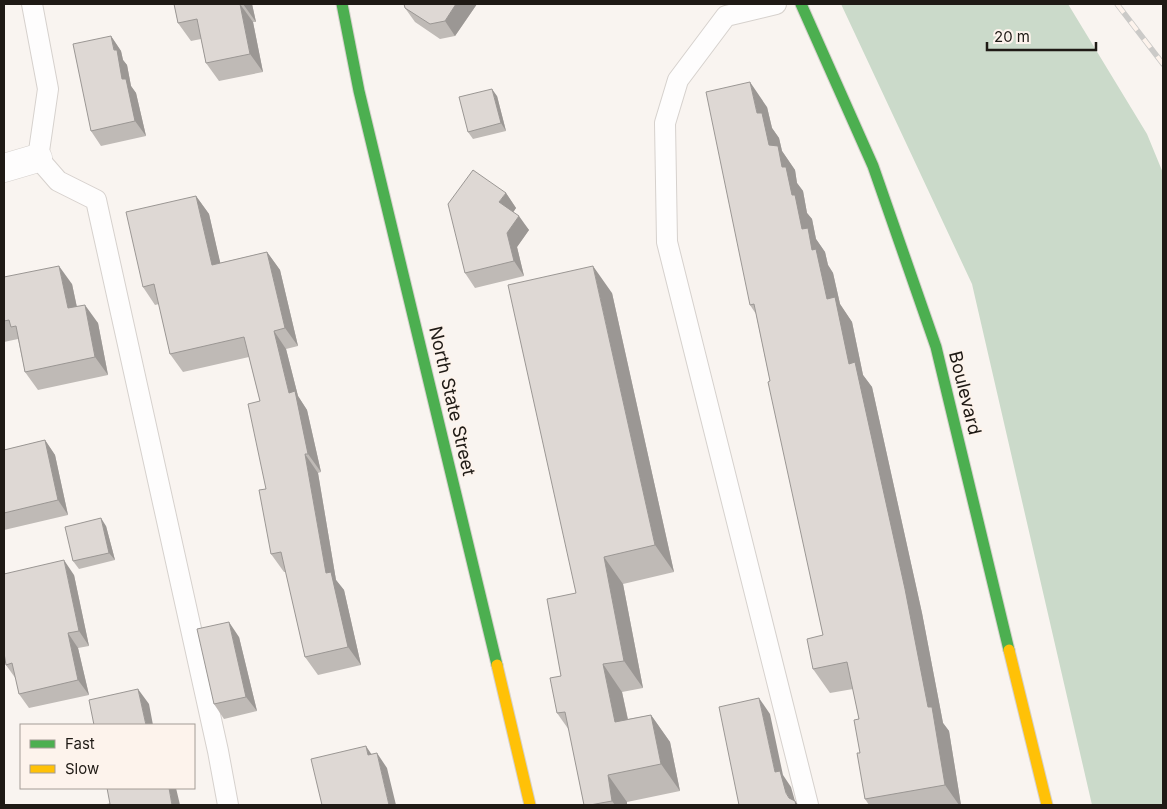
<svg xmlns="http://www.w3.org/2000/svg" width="1167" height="809" font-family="Inter,sans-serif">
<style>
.forest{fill:#cbdaca}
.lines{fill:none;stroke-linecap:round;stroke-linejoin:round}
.lane-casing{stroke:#d6d1cd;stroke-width:22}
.street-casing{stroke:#d6d1cd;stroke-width:29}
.fast-casing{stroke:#d6d1cd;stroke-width:13}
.slow-casing{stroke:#d6d1cd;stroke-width:13}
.lane{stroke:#fefdfd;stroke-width:20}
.street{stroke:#fefdfd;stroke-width:28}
.fast{stroke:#4caf50;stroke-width:11}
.slow{stroke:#ffc107;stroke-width:11}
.rail-casing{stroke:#cbcac8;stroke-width:5.5}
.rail{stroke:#fdf3ec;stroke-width:4;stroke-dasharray:11;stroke-linecap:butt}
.wall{fill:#bfbab6}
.shaded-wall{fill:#9b9794}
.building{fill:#ded8d4;stroke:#9b9794}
.labels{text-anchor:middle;stroke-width:4;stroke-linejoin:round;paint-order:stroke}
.street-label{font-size:18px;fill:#1f1a15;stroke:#fdf3ec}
</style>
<rect width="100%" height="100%" fill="#f9f4f0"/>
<!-- forest -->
<path class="forest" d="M841,4H1068L1147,134L1163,173V805H1092L972,284Z"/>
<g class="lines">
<defs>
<path id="lane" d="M32,4L48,89L38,158L58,181L96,200L218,751L228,805
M776,4L726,16L678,80L665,123L667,242L808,805"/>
<path id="street" d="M4,168L38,158"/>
<path id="fast" d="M342,4L359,91L497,665
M801,4L873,166L936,347L1009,650"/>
<path id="slow" d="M1009,650L1047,805
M497,665L530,805"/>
</defs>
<!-- lane casing -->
<use href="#lane" class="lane-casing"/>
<!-- street casing -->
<use href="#street" class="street-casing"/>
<!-- fast casing -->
<use href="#fast" class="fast-casing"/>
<!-- slow casing -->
<use href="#slow" class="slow-casing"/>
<!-- lane -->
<use href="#lane" class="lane"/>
<!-- street -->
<use href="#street" class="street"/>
<!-- fast -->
<use href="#fast" class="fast"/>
<!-- slow -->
<use href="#slow" class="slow"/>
<defs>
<path id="rail" d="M1117,4L1163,64"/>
</defs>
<!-- rail casing -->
<use href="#rail" class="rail-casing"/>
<!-- rail -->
<use href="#rail" class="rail"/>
</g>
<!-- wall -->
<path class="wall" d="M174,4H252L256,22H253L263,72L219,81L206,63L201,39L191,41L178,23Z
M477,4L455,36L440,39L415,22L405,8Z
M111,36L121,51L123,60L127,65L131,86L136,93L146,136L101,146L91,131Z
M497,96L506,131L473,139L468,132Z
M767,107L772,128L779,138L782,151L795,170L797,183L803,191L807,213L812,219L816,239L825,252L828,265L833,273L840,304L852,322L863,375L872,387L922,613L943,723L949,731L961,805H869L865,799L860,753L859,719L853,689L830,693L813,669L823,635L756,314L750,305Z
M506,193L516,208L513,212L529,230L517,247L524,276L475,288L465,273Z
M196,196L209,214L220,263L267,252L280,270L298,346L286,349L298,396L307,410L321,472L318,473L336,580L344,590L361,665L318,675L305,657L286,572H284L271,554L260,401L249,357L183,372L170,354L159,304L155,305L143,287Z
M4,277L72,284L77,307L98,323L108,375L38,390L25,372L18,339L4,342Z
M612,293L674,572L623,584L643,688L622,692L628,719L651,715L670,742L680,791L627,802V805H584L569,730L557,713L561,676L576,593Z
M45,440L55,455L68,515L4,530V450Z
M106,526L115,560L79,569L73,561Z
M74,575L89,646L78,648L89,695L29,708L19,694L16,679L6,665Z
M239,637L257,711L224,719L214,704Z"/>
<!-- shaded-wall -->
<path class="shaded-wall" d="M240,4L253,22L263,72L250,54Z
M243,4H252L256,22Z
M456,4H477L455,36L445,21Z
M111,36L121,51L123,60L127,65L131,86L136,93L146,136L135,121L122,79Z
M750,82L767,107L772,128L779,138L782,151L795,170L797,183L803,191L807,213L812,219L816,239L825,252L828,265L833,273L840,304L852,322L863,375L872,387L922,613L943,723L949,731L961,805H959L945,785L928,707L849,364L827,299L812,250L802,229L792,195L782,167L769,145L757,113Z
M492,89L497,96L506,131L501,123Z
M506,193L516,208L510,217L499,202Z
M196,196L209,214L225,283L212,265Z
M519,216L529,230L517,247L524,276L514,261L507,233Z
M267,252L280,270L298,346L285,328Z
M59,266L72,284L81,327L68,308Z
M593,266L612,293L674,572L655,545Z
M85,305L98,323L108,375L95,357Z
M274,331L286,349L298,396L307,410L321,472L308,454L289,393Z
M45,440L55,455L68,515L58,500Z
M305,454L318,473L336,580L344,590L361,665L348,647L326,573Z
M101,518L106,526L115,560L109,553Z
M604,557L623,584L643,688L624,661Z
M64,560L74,575L89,646L79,631Z
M229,622L239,637L257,711L246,697Z
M68,633L78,648L89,695L78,680Z
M603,664L622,692L634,749L615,722Z
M138,689L149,704L153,725H146Z
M759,698L770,714L783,775L791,787L795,801L798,805H794L789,798L775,772Z
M651,715L670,742L680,791L661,764Z
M366,746L376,761L368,755Z
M377,753L387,768L396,805H389Z
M608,775L627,802V805H615L612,801Z
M169,788H176L180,805H172Z"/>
<!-- building -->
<path class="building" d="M174,4H240L250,54L206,63L197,19L178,23Z
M404,4H456L445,21L430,24L405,8Z
M111,36L114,50H117L122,79H126L135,121L91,131L73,44Z
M750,82L757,113H762L769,145L778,146L782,167H786L792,195H795L802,229L808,228L812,250L816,249L827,299L835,297L849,364L855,362L905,589L928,707H932L945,785L865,799L857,753H860L854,720L859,719L847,662L813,669L807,639L823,635L768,382L770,381L754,304L750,305L706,92Z
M492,89L501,123L468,132L459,97Z
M473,170L506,193L499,202L519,216L507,233L514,261L465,273L448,204Z
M196,196L212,265L267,252L285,328L274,331L289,393L295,391L308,454H305L326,573L331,572L348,647L305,657L281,552L271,554L259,490L266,489L248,404L260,401L244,337L170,354L154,284L143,287L126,212Z
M59,266L68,308L85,305L95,357L25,372L16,326L11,327L9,320L4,321V277Z
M593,266L655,545L604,557L624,661L603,664L615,722L651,715L661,764L608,775L612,801L590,805H584L565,712L557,713L550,678L561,676L547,599L576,593L508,285Z
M45,440L58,500L4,513V450Z
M101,518L109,553L73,561L65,527Z
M64,560L79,631L68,633L78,680L19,694L12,663L6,665L4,653V574Z
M229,622L246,697L214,704L197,629Z
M138,689L146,725H94L89,700Z
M759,698L775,772L780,771L786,793L789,798L795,801L796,805H739L719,707Z
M366,746L368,755L377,753L389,805H322L311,759Z
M107,788H169L172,805H103L110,804Z"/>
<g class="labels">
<!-- street labels -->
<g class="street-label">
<text transform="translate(965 393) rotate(76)" y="6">Boulevard</text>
<text transform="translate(452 401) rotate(77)" y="6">North State Street</text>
</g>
</g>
<!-- border -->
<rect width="1167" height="809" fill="none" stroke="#1f1a15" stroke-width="10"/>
<!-- legend -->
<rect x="20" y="724" width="175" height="65" fill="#fdf3ec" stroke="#a49c96"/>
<rect x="30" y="740" width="25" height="8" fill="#4caf50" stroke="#a49c96"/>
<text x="65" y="749" font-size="15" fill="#1f1a15">Fast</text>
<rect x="30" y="765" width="25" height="8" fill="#ffc107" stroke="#a49c96"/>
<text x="65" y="774" font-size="15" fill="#1f1a15">Slow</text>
<!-- scale -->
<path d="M987 42v8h109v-8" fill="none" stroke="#1f1a15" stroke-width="2.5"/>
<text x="994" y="42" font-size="15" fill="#1f1a15" stroke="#fdf3ec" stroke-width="4" paint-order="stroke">20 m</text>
</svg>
